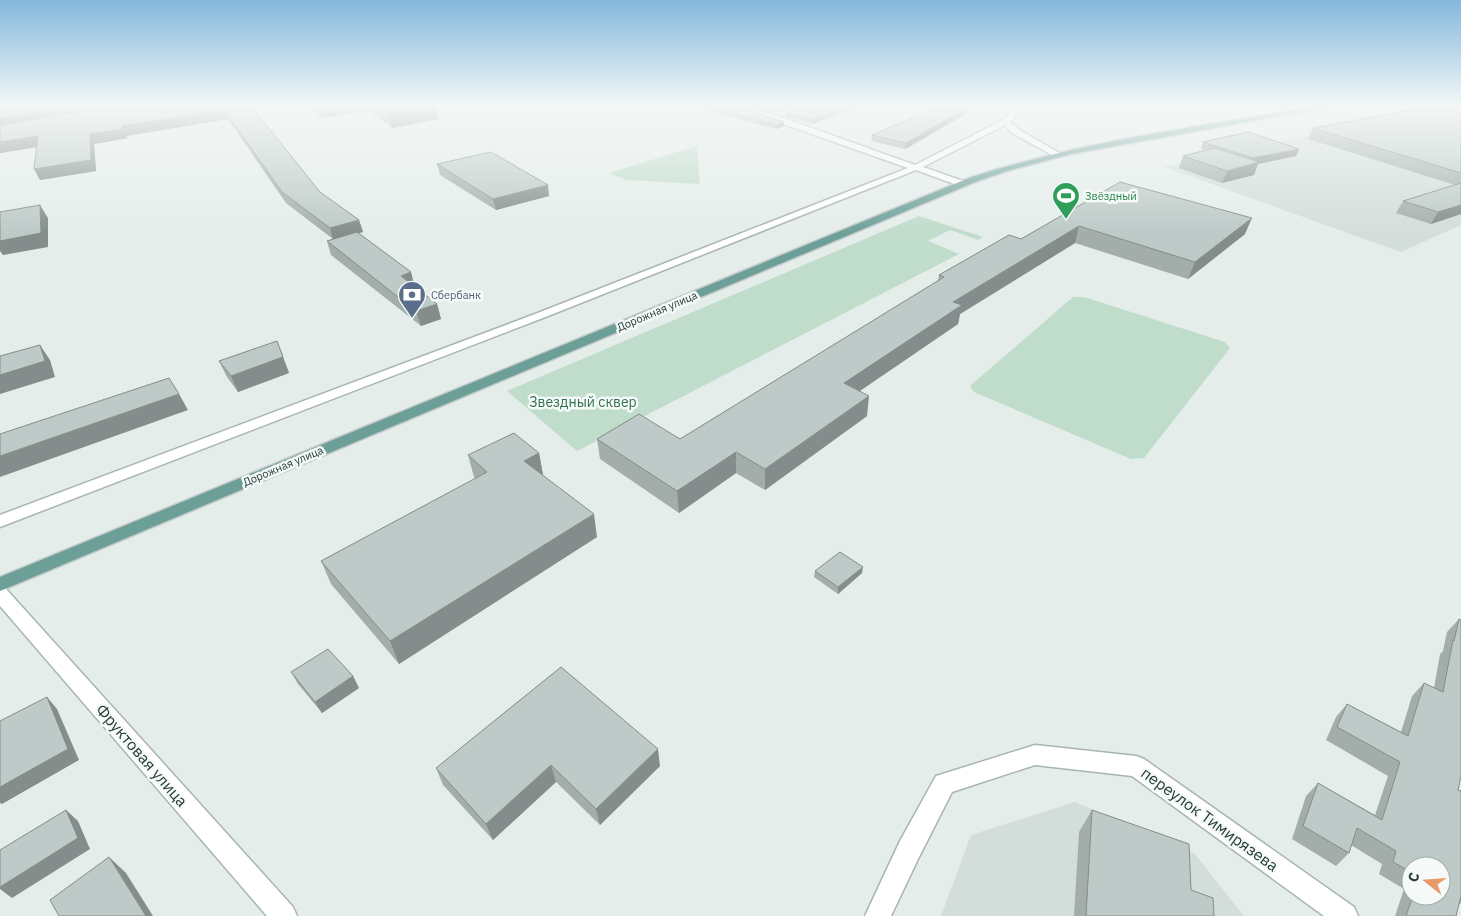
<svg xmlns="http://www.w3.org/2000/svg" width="1461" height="916" font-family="'IBM Plex Sans',sans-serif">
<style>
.built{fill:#d3ddda}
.green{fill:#c0dccb}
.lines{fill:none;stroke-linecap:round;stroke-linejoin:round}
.minor-casing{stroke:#a8b5b2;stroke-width:3}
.primary-casing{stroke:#c2c9c8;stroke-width:3}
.minor{fill:#fff;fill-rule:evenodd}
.primary{fill:#6d9f99;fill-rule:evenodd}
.wall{fill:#a3aeab;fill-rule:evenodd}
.shaded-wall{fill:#848d8b}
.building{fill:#bdcac7;stroke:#848d8b}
.labels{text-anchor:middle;stroke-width:5;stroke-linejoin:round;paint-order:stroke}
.far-leisure-label{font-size:11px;fill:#27864d;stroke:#f5f9f8;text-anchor:start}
.far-service-label{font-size:11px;fill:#4e5e75;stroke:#f5f9f8;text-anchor:start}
.far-street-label{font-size:11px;fill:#253d3a;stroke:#f5f9f8}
.park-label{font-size:14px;fill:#327154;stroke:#f5f9f8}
.near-street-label{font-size:16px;fill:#253d3a;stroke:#f5f9f8}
</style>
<rect width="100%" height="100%" fill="#e5edea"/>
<!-- built -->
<path class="built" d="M1461,107V225L1401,252L1164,167L1313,134Z
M1075,802L1194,853L1244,916H941L971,835Z"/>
<!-- green -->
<path class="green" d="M697,146L700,184L626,180L609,173Z
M919,216L983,237L978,240L950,230L928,241L959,254L577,451L507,391Z
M1073,297H1084L1225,342L1230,348L1144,458L1131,459L974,392L970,386Z"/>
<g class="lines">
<defs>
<path id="minor" d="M727,106H739L775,115L915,165L1003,120L1017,106H1024L1010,122L1018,129L1061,154L1054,156L1012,133L1005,125L923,167L966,182V186H960L916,170L543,318L0,527V515L535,314L908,168L769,119Z
M0,587L6,589L293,907L297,916H267L0,606Z
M1035,745L1136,756L1144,759L1354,907L1358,916H1324L1132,776L1035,765L952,792L918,859L891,916H865L900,841L936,776Z"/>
<path id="primary" d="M1319,106H1336L1071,154L1007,171L975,182L0,591V577L969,178C1082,141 1202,126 1319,106Z"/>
</defs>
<!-- minor casing -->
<use href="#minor" class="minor-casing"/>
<!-- primary casing -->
<use href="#primary" class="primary-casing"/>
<!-- minor -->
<use href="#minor" class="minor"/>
<!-- primary -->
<use href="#primary" class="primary"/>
</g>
<!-- wall -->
<path class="wall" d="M0,106H254L257,114L320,192L359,220L363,232L358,233L415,287L437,304L441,319L421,326L331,255L327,241L333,239L286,203L228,119L126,136L128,138L94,144L96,171L40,180L37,147L0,153Z
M307,106H435L438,119L392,128L367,110L322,118Z
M690,106H735L784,126L776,129Z
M743,106H806L775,112Z
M857,106L813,124L785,117V113Z
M1461,106V214L1431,224L1396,213L1403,201L1455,185L1308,139L1313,128Z
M967,108L966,114L905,149L871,141L872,135Z
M1203,142L1296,156L1258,164L1254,175L1222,183L1179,168L1183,156L1205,150L1201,149Z
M437,164L549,196L496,210L440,175Z
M1120,182L1245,234L1188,279L1075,243L960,314L958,324L860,391L867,416L765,490L736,473L679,513L600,459L597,439H680L938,281L939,275L1021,239Z
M277,341L289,373L238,392L227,377L219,361Z
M539,453L543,475H542L597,537L399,664L331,584L321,561L476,479L474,477L468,455Z
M815,571L862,573L838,594L814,577Z
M1459,619L1458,790L1461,791V903L1459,904L1456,916H1395L1404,889L1379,874L1382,864L1351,845L1349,853L1336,866L1292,839L1306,796L1318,783L1375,815L1388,776L1326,740L1336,717L1347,704L1401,732L1412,696L1424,683L1434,688L1440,654L1443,651L1447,632ZM1411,866L1441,896H1411Z
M561,667L660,766L600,825L556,782L493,840L443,785L436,768Z
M291,672L353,676L359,688L322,713L298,684Z
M1092,810L1214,916H1074L1079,832Z"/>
<!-- shaded-wall -->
<path class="shaded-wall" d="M70,106H128L0,128V118Z
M251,106H254L257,114Z
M318,106H366L367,110L322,118Z
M430,106H435L438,119L392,128L389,114Z
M784,106H806L775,112V108Z
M847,106H857L813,124V120Z
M967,108L966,114L905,149L906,143Z
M224,110L228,119L126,136L128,138L94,144L96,171L40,180L34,169L90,134L122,126Z
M784,122V126L776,129V125Z
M38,136L43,146L0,153V142Z
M1299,149L1296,156L1258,164L1254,175L1222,183L1227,171L1250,165L1253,158Z
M548,185L549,196L496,210L493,199Z
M40,205L48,218V247L3,255L0,251V241Z
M1461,205V214L1431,224L1438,212Z
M1252,218L1245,234L1188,279L1195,262Z
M359,220L363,232L333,240L330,228Z
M1079,226L1075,243L960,314L958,324L842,403L844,383L953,302Z
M411,272L415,287L401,276Z
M437,304L441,319L421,326L416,311Z
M277,341L289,373L238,392L231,376Z
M40,345L50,360L55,377L0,394V375Z
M179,394L188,410L0,477V456Z
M869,396L867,416L765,490V469Z
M736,452V473L679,513L677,491Z
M539,453L543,475L528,483L524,461Z
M594,514L597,537L399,664L390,641Z
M863,567L862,573L838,594V587Z
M353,676L359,688L322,713L315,702Z
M47,697L57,709L79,760L2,804L0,803V787Z
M658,749L660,766L600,825L596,809Z
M551,765L556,782L493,840L486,824Z
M66,810L78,821L90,849L12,898L0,889V887Z
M109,857L126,873L153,916H146Z"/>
<!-- building -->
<path class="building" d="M0,106H70L0,118Z
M112,106H251L320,192L359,220L330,228L282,192L224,110L122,126L123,129L90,134L91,160L34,169L38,136L0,142V125Z
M378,106H430L389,114Z
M705,106H735L784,122L776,125Z
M766,106H784L775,108Z
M807,106H847L813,120L785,113Z
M940,106H966L967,108L906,143L872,135Z
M1432,106H1461V173L1313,128Z
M1248,132L1299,149L1253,158L1203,142Z
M1215,148L1259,162L1227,171L1183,156Z
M491,152L548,185L493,199L437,164Z
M1120,182L1252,218L1195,262L1079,226L953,302L962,305L844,383L869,396L765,469L736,452L677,491L597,439L639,414L680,439L944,277L939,275L1009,235L1021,239Z
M1461,183V205L1438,212L1403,201Z
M40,205L41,233L0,241V212Z
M357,232L411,272L401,276L437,304L416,311L327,241Z
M277,341L283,357L231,376L219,361Z
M40,345L45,361L0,375V356Z
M169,378L179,394L0,456V434Z
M514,433L539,453L524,461L594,514L390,641L321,561L487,472L468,455Z
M840,552L863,567L838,587L815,571Z
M1459,619L1461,620V776L1458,790L1461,791V896L1456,916H1406L1413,896H1441V866H1411V872L1393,862L1396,851L1357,828L1349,853L1303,826L1318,783L1382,820L1400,762L1337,727L1347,704L1408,736L1424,683L1443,692L1453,640L1454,641Z
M328,649L353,676L315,702L291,672Z
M561,667L658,749L596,809L551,765L486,824L436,768Z
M47,697L68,749L0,787V721Z
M66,810L78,838L0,887V850Z
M1092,810L1189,844L1191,890L1213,898L1214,916H1086Z
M109,857L146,916H59L50,900Z"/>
<!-- sky -->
<linearGradient id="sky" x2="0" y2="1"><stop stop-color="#85b7dd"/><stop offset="0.45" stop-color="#f3f7f6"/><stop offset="1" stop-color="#f3f7f6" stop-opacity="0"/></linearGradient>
<rect width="1461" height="234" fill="url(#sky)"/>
<!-- icons -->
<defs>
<symbol id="stadium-pin" viewBox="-11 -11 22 30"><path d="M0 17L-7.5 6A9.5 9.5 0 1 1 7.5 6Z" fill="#2e9e5b" stroke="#f5f9f8"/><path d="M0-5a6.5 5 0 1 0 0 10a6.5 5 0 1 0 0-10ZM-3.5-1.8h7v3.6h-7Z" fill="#fff"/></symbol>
<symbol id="bank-pin" viewBox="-11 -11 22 30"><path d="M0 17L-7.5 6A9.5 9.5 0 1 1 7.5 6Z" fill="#5c6f8a" stroke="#f5f9f8"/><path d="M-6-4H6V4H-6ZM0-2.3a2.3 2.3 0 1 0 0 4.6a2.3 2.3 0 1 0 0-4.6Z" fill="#fff"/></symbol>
</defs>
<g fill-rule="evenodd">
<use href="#stadium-pin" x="1050" y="180" width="32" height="43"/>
<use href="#bank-pin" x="396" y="279" width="32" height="43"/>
</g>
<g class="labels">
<!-- far-leisure labels -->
<g class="far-leisure-label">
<text x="1085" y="200">Звёздный</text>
</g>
<!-- far-service labels -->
<g class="far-service-label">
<text x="431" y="299">Сбербанк</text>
</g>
<!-- far-street labels -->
<g class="far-street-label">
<text transform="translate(657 311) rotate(-23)" y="4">Дорожная улица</text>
<text transform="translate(283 466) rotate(-23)" y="4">Дорожная улица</text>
</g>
<!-- park labels -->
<g class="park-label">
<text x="583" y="407">Звездный сквер</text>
</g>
<!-- near-street labels -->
<g class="near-street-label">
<text transform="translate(142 755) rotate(49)" y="6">Фруктовая улица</text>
<text transform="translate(1210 819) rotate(36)" y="6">переулок Тимирязева</text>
</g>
</g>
<!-- north arrow -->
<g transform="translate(1426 881) rotate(287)"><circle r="24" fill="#f5f9f8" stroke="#a2aeac"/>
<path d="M0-4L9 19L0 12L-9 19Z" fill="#e79a68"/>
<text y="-8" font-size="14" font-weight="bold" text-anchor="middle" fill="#253d3a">С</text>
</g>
</svg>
